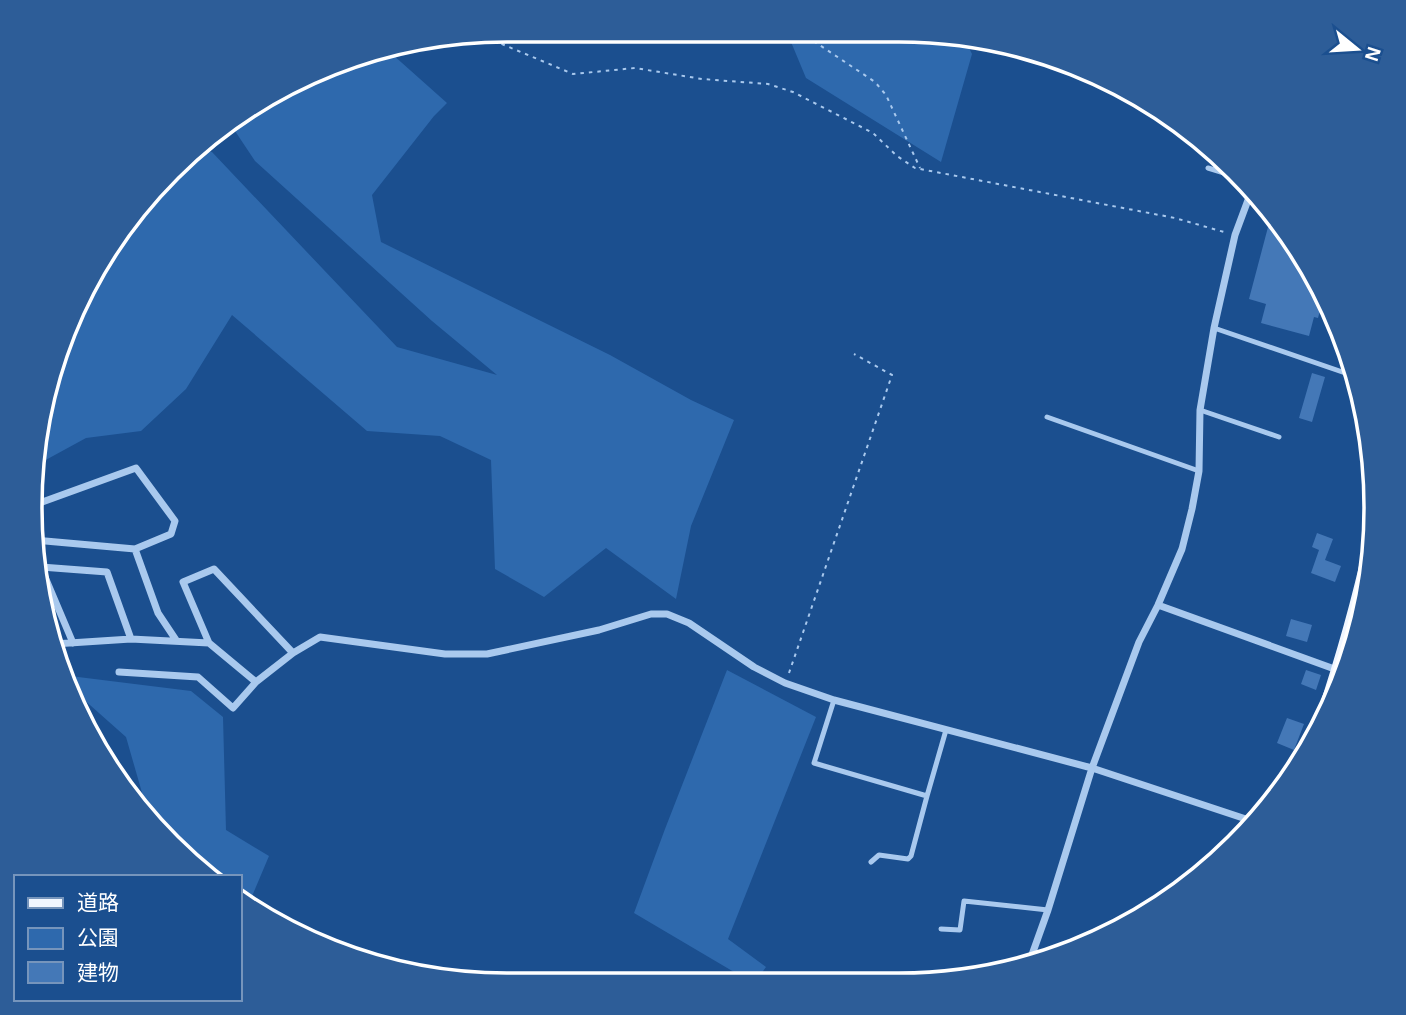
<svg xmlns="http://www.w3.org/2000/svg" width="1406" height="1015" font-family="Arial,'Noto Sans JP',sans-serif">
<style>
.green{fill:#2e69ad}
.building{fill:#4478b7}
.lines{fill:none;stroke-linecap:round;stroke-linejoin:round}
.path{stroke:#a9c9ee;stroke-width:2;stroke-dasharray:3.5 5;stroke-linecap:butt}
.lane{stroke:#a9c9ee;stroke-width:5}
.street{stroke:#a9c9ee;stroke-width:7}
.primary{stroke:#f0f6ff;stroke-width:18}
.rim{fill:none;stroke:#fff;stroke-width:3.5}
</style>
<rect width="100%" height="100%" fill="#1b4f8f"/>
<!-- green -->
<path class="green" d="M786,30H899L964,38L972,54L941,162L806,78Z
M383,46L447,103L434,116L372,195L381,242L610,355L691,400L734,420L691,526L676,599L606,548L544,597L495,569L491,460L440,436L367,431L232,315L186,389L141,431L86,438L42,462L34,468V445L79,297L148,193L198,149L212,152L397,347L497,375L432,321L255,161L229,122L242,110Z
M727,670L816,717L728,939L766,967L755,982L725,983L734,972L634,913L665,829Z
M62,675L191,691L223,717L226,830L269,856L250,901L255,911L240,901V877H207L193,867L163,835L149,817L126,737L64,682Z"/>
<!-- building -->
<path class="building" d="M1272,212L1277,216L1325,293L1318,318L1314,317L1309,336L1261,323L1266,304L1249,299Z
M1312,373L1325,377L1312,422L1299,418Z
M1317,533L1333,539L1325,560L1341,566L1335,582L1311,573L1319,550L1312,547Z
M1291,619L1312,625L1307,642L1286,636Z
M1306,670L1321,675L1316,690L1301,684Z
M1287,718L1304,724L1294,750L1277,743Z"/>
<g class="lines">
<!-- path -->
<path class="path" d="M801,30L815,42L875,82L886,95L920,168
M478,34L573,74L635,68L702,79L768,84L793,92L873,133L897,156L915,168L1175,218L1224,232
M789,673L892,375L854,354"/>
<!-- lane -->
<path class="lane" d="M1208,168L1234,176
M1214,328L1357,377
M1200,410L1279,437
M1047,417L1199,471
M834,700L814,763L927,796L946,730
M871,862L879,855L908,859L911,856L927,796
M941,929L960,930L964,901L1048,910"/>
<!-- street -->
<path class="street" d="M34,540L135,549L171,534L175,521L136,468L34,505
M135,549L158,613L176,640
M34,551L73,643
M41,567L107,572L131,639
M1158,605L1340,671
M209,643L183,582L214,569L293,653
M54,644L131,639L209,643L256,682
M119,672L198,677L233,708L256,682L293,653L320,637L445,654H487L599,630L651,614H667L689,623L754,667L785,683L834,700L1092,768L1258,823
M1029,963L1048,910L1092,768L1139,642L1158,605L1182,549L1192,509L1199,471L1200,410L1214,328L1235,235L1251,192"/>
<!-- primary -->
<path class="primary" d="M1324,721C1343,663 1360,605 1373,545"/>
</g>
<!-- crop -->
<path d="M0 0H1406V1015H0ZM507 42H899A465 465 0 0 1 1364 507V508A465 465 0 0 1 899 973H507A465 465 0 0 1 42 508V507A465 465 0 0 1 507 42Z" fill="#2d5d98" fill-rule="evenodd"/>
<path class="rim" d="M507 42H899A465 465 0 0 1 1364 507V508A465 465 0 0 1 899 973H507A465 465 0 0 1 42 508V507A465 465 0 0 1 507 42Z"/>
<!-- legend -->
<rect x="14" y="875" width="228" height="126" fill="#1b4f8f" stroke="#7695bc" stroke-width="2"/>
<rect x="28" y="898" width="35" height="10" fill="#f0f6ff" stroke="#7695bc" stroke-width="2"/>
<text x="77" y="910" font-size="21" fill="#ffffff">道路</text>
<rect x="28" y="928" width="35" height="21" fill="#2e69ad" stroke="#7695bc" stroke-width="2"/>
<text x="77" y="945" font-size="21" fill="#ffffff">公園</text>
<rect x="28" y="962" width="35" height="21" fill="#4478b7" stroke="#7695bc" stroke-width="2"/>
<text x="77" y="980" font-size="21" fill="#ffffff">建物</text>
<!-- north arrow -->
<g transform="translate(1357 49) rotate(108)" stroke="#1b4f8f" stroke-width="5" paint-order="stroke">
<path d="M0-5L12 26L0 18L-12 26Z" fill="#ffffff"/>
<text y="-10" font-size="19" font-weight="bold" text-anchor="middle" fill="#ffffff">N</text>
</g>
</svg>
